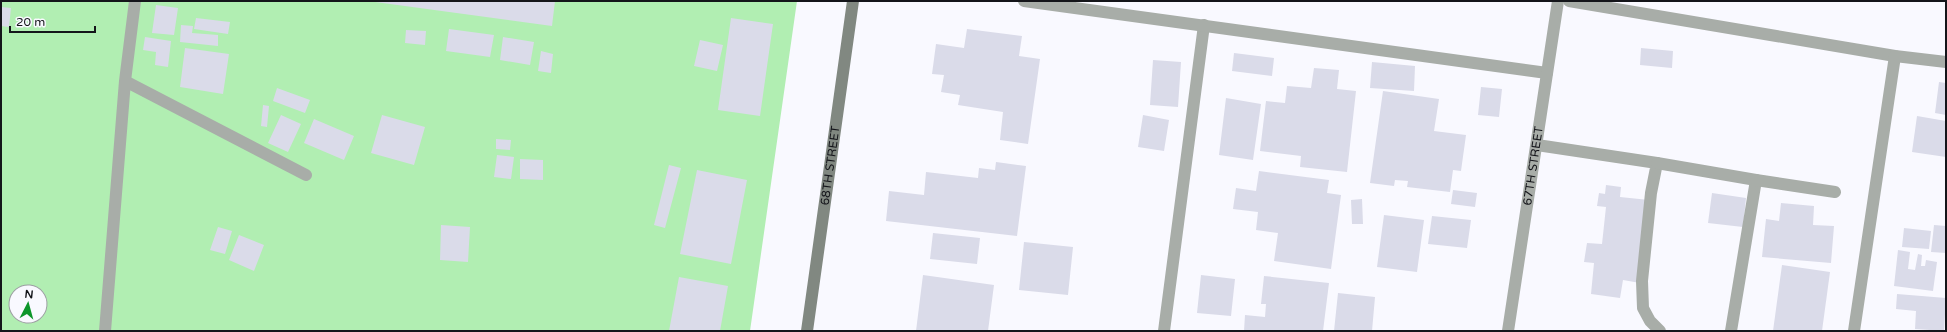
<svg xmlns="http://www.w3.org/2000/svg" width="1947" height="332" font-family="'Varela Round',sans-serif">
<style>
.green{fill:#b1eeb2;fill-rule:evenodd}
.building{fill:#dadbe9}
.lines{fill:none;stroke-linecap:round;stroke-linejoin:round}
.lane{stroke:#a8ada8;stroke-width:12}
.street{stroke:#a8ada8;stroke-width:12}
.secondary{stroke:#818881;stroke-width:12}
.labels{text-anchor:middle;stroke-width:3;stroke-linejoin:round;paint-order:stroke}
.street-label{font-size:12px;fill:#14151a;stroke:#f9f9ff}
</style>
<rect width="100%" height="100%" fill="#f9f9ff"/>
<!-- green -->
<path class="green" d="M1,1H797L750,331H1ZM16,292H40V316H16Z"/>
<!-- building -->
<path class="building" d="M368,1H555L552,26Z
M156,5L178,8L174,35L152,33Z
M1,7L11,8L9,27L1,26Z
M196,18L230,22L228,34L194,29Z
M731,18L773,24L760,116L718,110Z
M181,25L193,26L192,33L218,35V46L180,42Z
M449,29L494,35L490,57L446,51Z
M967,29L1022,36L1019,56L1040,59L1028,144L1000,140L1003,112L958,105L960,95L941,92L944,75L932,74L936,44L964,48Z
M406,30L426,31L425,45L405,43Z
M145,37L171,41L168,67L155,65L156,52L143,50Z
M503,37L534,42L530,65L500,60Z
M700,40L723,45L717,71L694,66Z
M185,48L229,54L223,94L180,87Z
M1641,48L1673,51L1672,68L1640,65Z
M541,51L553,54L551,73L538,71Z
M1234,53L1274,58L1272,76L1232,71Z
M1153,60L1181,62L1178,107L1150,105Z
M1372,62L1415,66L1414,91L1370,88Z
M1314,68L1339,70L1337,89L1356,91L1347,172L1300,167L1301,156L1260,151L1266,101L1285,103L1287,86L1311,88Z
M1939,82L1946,83V115L1935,113Z
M1481,87L1502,89L1499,117L1478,115Z
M277,88L310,100L305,113L273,101Z
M1383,91L1439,99L1434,131L1466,135L1461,171L1453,170L1450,192L1407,187L1408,181L1395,180L1394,186L1370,183Z
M1226,98L1261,104L1253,160L1219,155Z
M263,105L269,106L267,127L261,126Z
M281,115L301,124L288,152L268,143Z
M382,115L425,127L414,165L371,153Z
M1143,115L1169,120L1164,151L1138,147Z
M1917,116L1946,121V157L1912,152Z
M314,119L354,136L344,160L304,143Z
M496,139L511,140L510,150L496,149Z
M497,155L514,157L511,179L494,177Z
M520,159L543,160V180L520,179Z
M996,162L1026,166L1017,236L886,221L889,191L924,195L926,172L978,178L979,168L995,170Z
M669,165L681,168L665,228L654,225Z
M697,170L747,180L731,264L680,254Z
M1259,171L1329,180L1327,193L1341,195L1331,269L1274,261L1278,233L1256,230L1258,212L1233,209L1236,188L1256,191Z
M1606,185L1621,187L1620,197L1649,200L1640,283L1623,280L1620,298L1591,294L1594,263L1584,262L1587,243L1602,244L1606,207L1597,206L1599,193L1605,194Z
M1453,190L1477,193L1475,207L1451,204Z
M1712,193L1746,198L1743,227L1708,223Z
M1362,199L1363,224H1352L1351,200Z
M1781,203L1814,206L1813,225L1834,226L1831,263L1762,257L1766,219L1779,221Z
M1384,215L1424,220L1417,272L1377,267Z
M1432,216L1471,220L1467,248L1428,244Z
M441,225L470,227L468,262L440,260Z
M1934,225L1946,226V253L1931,252Z
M218,227L232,231L225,254L210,250Z
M1904,228L1931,231L1929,249L1902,247Z
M933,233L980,238L977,264L930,259Z
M239,235L264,245L254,271L229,260Z
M1024,242L1073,247L1068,295L1019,290Z
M1898,250L1910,252L1908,269L1915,270L1918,254L1922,255L1921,266H1925L1926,260L1937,262L1933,291L1894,286Z
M1782,265L1830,272L1822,331H1773Z
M923,275L994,285L988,331H916Z
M1201,275L1235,279L1231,316L1197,313Z
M1264,276L1329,283L1323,331H1244L1245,315L1265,317L1266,304H1261Z
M679,277L728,286L720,331H669Z
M1338,293L1375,297L1372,331H1334Z
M1897,294L1946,298L1944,331L1915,329L1916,311L1896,309Z"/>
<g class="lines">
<!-- lane -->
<path class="lane" d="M125,81L306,175
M105,331L125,81L135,1
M1164,331L1204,25"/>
<!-- street -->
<g class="street">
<path d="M1024,1L1547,73"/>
<path d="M1569,1L1895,56L1946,62"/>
<path d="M1537,145L1657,163L1651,193L1642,281L1643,308L1650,321L1660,331"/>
<path d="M1657,163L1756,180L1731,331"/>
<path d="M1756,180L1835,192"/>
<path id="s1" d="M1508,331L1558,1"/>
<path d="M1854,331L1895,56"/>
</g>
<!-- secondary -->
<path class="secondary" id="s2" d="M807,331L853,1"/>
</g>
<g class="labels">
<!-- street labels -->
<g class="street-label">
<text dy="4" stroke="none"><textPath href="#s2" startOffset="167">68TH STREET</textPath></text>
<text dy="4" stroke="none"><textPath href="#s1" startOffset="167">67TH STREET</textPath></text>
</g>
</g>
<!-- border -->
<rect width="1947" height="332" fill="none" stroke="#14151a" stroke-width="4"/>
<!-- north arrow -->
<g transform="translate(28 304) rotate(6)"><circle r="19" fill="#f9f9ff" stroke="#9d9ea3"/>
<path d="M0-3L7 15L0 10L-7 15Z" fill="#0e962b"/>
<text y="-6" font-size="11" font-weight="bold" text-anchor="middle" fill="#14151a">N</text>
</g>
<!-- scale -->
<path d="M10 26v6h85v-6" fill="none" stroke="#14151a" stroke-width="2"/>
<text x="16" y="26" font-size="12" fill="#14151a" stroke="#f9f9ff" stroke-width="3" paint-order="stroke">20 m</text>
</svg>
